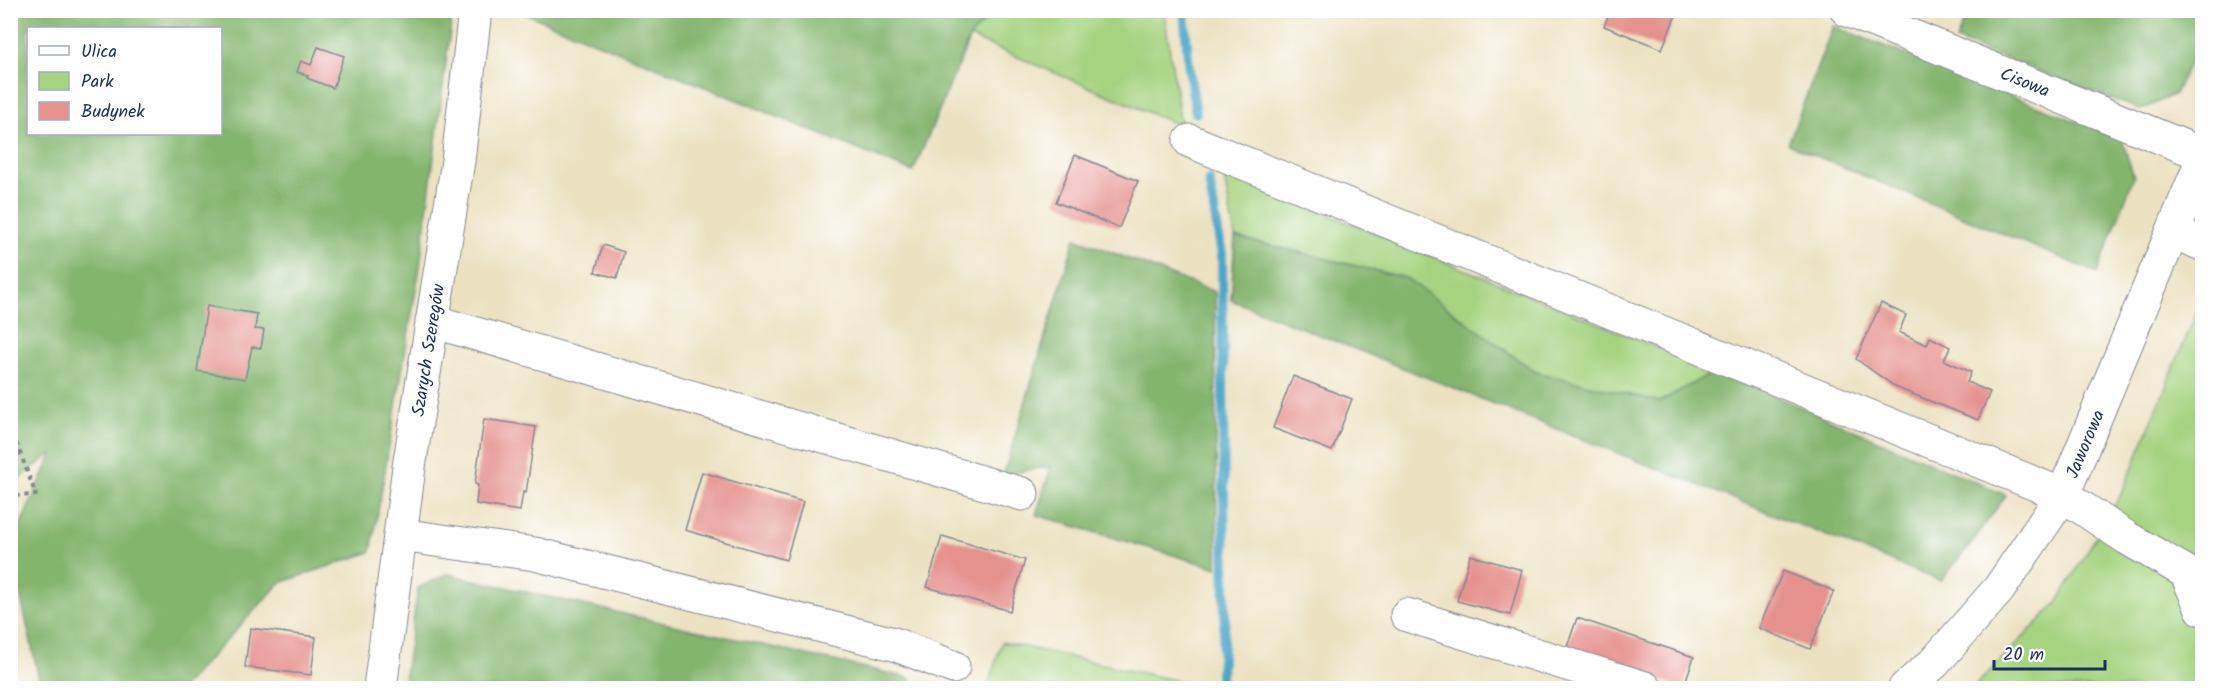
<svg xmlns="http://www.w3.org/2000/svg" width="2213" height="699" font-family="Kalam,sans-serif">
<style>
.green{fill:#a6d380;stroke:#60816f;stroke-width:1.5}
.forest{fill:#84b56e;stroke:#507266;stroke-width:1.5;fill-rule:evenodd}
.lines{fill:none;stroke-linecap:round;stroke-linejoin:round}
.stream{stroke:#4ba7c9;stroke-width:10}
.building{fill:#e5918e}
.minor-casing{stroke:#848890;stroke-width:35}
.path{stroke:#848890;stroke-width:4;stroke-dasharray:4.5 4.5;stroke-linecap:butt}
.minor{stroke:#fff;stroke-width:33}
.labels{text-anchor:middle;stroke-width:4.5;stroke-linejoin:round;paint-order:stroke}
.street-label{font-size:18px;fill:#1b2f5e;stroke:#fff}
</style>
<rect width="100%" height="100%" fill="#fff"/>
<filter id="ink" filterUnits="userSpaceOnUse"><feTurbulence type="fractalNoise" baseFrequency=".0167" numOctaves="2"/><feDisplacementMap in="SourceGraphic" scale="12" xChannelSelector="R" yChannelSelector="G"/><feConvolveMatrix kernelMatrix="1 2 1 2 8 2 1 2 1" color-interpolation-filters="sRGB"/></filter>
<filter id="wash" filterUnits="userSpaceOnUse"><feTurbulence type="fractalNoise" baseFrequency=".008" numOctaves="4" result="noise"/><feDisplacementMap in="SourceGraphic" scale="24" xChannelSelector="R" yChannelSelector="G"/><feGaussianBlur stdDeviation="1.35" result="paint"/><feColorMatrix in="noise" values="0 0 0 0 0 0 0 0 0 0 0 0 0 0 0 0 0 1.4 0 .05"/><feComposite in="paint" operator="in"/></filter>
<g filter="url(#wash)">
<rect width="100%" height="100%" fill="#ece2c2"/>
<!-- green -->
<path class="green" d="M994,11H1164L1181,126L970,37Z
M1223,172L1716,371L1659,402L1535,372L1406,278L1235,237Z
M2202,299V688H1973L2057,603L2123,491Z
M1002,642L1210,688H987Z"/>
<!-- forest -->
<path class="forest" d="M11,11H451V23L420,266L371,552L280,583L182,688H41L11,553L10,548L53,453L11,484ZM28,28H220V134H28Z
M519,11H994L970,37L913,172Z
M1968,11H2202V36L2175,94L2141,110L1956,40Z
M1833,26L2122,139L2134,177L2097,273L1788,144Z
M1235,237L1406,278L1536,372L1659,402L1716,371L2006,495L1973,541L1941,581L1231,300Z
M1075,238L1215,292L1217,568L1036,515L1051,467L1026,470L1003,476Z
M447,574L909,678L917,688H403L418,588Z"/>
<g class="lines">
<!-- stream -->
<path class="stream" d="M1184,10L1189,69L1196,113
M1209,180L1222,255L1225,616L1220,688"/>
</g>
<g id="blocks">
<!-- building -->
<path class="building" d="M1611,10H1678L1662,49L1604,26Z
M318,47L344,56L333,88L307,78L308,76L297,72L301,61L311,65Z
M1075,155L1138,181L1119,228L1056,202Z
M603,245L624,252L617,278L595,272Z
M1881,303L1906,315L1899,332L1927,345L1930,337L1950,347L1944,360L1971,372L1967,382L1990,392L1978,420L1897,388L1856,359Z
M207,306L257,314L255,329L264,330L261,348L252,347L245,379L197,371Z
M1293,376L1352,399L1332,451L1273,428Z
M484,419L536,427L526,493L523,492L520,511L476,504L478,485L475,484Z
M702,472L803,502L786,560L685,530Z
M942,536L1025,560L1010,611L927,587Z
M1470,555L1522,570L1510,615L1457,601Z
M1783,571L1834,591L1810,649L1759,628Z
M1577,618L1694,657L1683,688L1566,650Z
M250,628L316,637L311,675L245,667Z"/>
</g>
</g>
<g filter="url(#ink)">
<use href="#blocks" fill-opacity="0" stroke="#848890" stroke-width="1.5"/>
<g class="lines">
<defs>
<path id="minor" d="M1847,10L2202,154
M1190,141L2063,495L2127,538L2186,572L2202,609
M2173,232L2202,244
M432,321L1022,494
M400,535L535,554L894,644L953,667
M1407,615L1645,688
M380,688L409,467L458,161L475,10
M1905,688L1934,663L1999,589L2063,495L2202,161"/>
</defs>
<!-- minor casing -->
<use href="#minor" class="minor-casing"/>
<!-- path -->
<path class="path" d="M10,426L36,495L10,496"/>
<!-- minor -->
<use href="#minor" class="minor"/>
</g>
</g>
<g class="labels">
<!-- street labels -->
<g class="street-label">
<text transform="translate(2025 82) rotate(22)" y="6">Cisowa</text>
<text transform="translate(428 350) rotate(-81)" y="6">Szarych Szeregów</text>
<text transform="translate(2085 444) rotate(-67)" y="6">Jaworowa</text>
</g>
</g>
<!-- margin -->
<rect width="2213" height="699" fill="none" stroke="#fff" stroke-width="36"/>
<!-- legend -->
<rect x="27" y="27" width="195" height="108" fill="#ffffff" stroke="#a4acbf" stroke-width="1.5"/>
<rect x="39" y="46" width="30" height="9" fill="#ffffff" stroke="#a4acbf" stroke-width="1.5"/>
<text x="81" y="57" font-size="18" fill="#1b2f5e">Ulica</text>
<rect x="39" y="72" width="30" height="18" fill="#a6d380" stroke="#a4acbf" stroke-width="1.5"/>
<text x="81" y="87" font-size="18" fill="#1b2f5e">Park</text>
<rect x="39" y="102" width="30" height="18" fill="#e5918e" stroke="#a4acbf" stroke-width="1.5"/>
<text x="81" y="117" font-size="18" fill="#1b2f5e">Budynek</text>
<!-- scale -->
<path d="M1994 660v9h111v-9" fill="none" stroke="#1b2f5e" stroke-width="3"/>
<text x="2003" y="660" font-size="18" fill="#1b2f5e" stroke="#ffffff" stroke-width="4.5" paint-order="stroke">20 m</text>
</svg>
